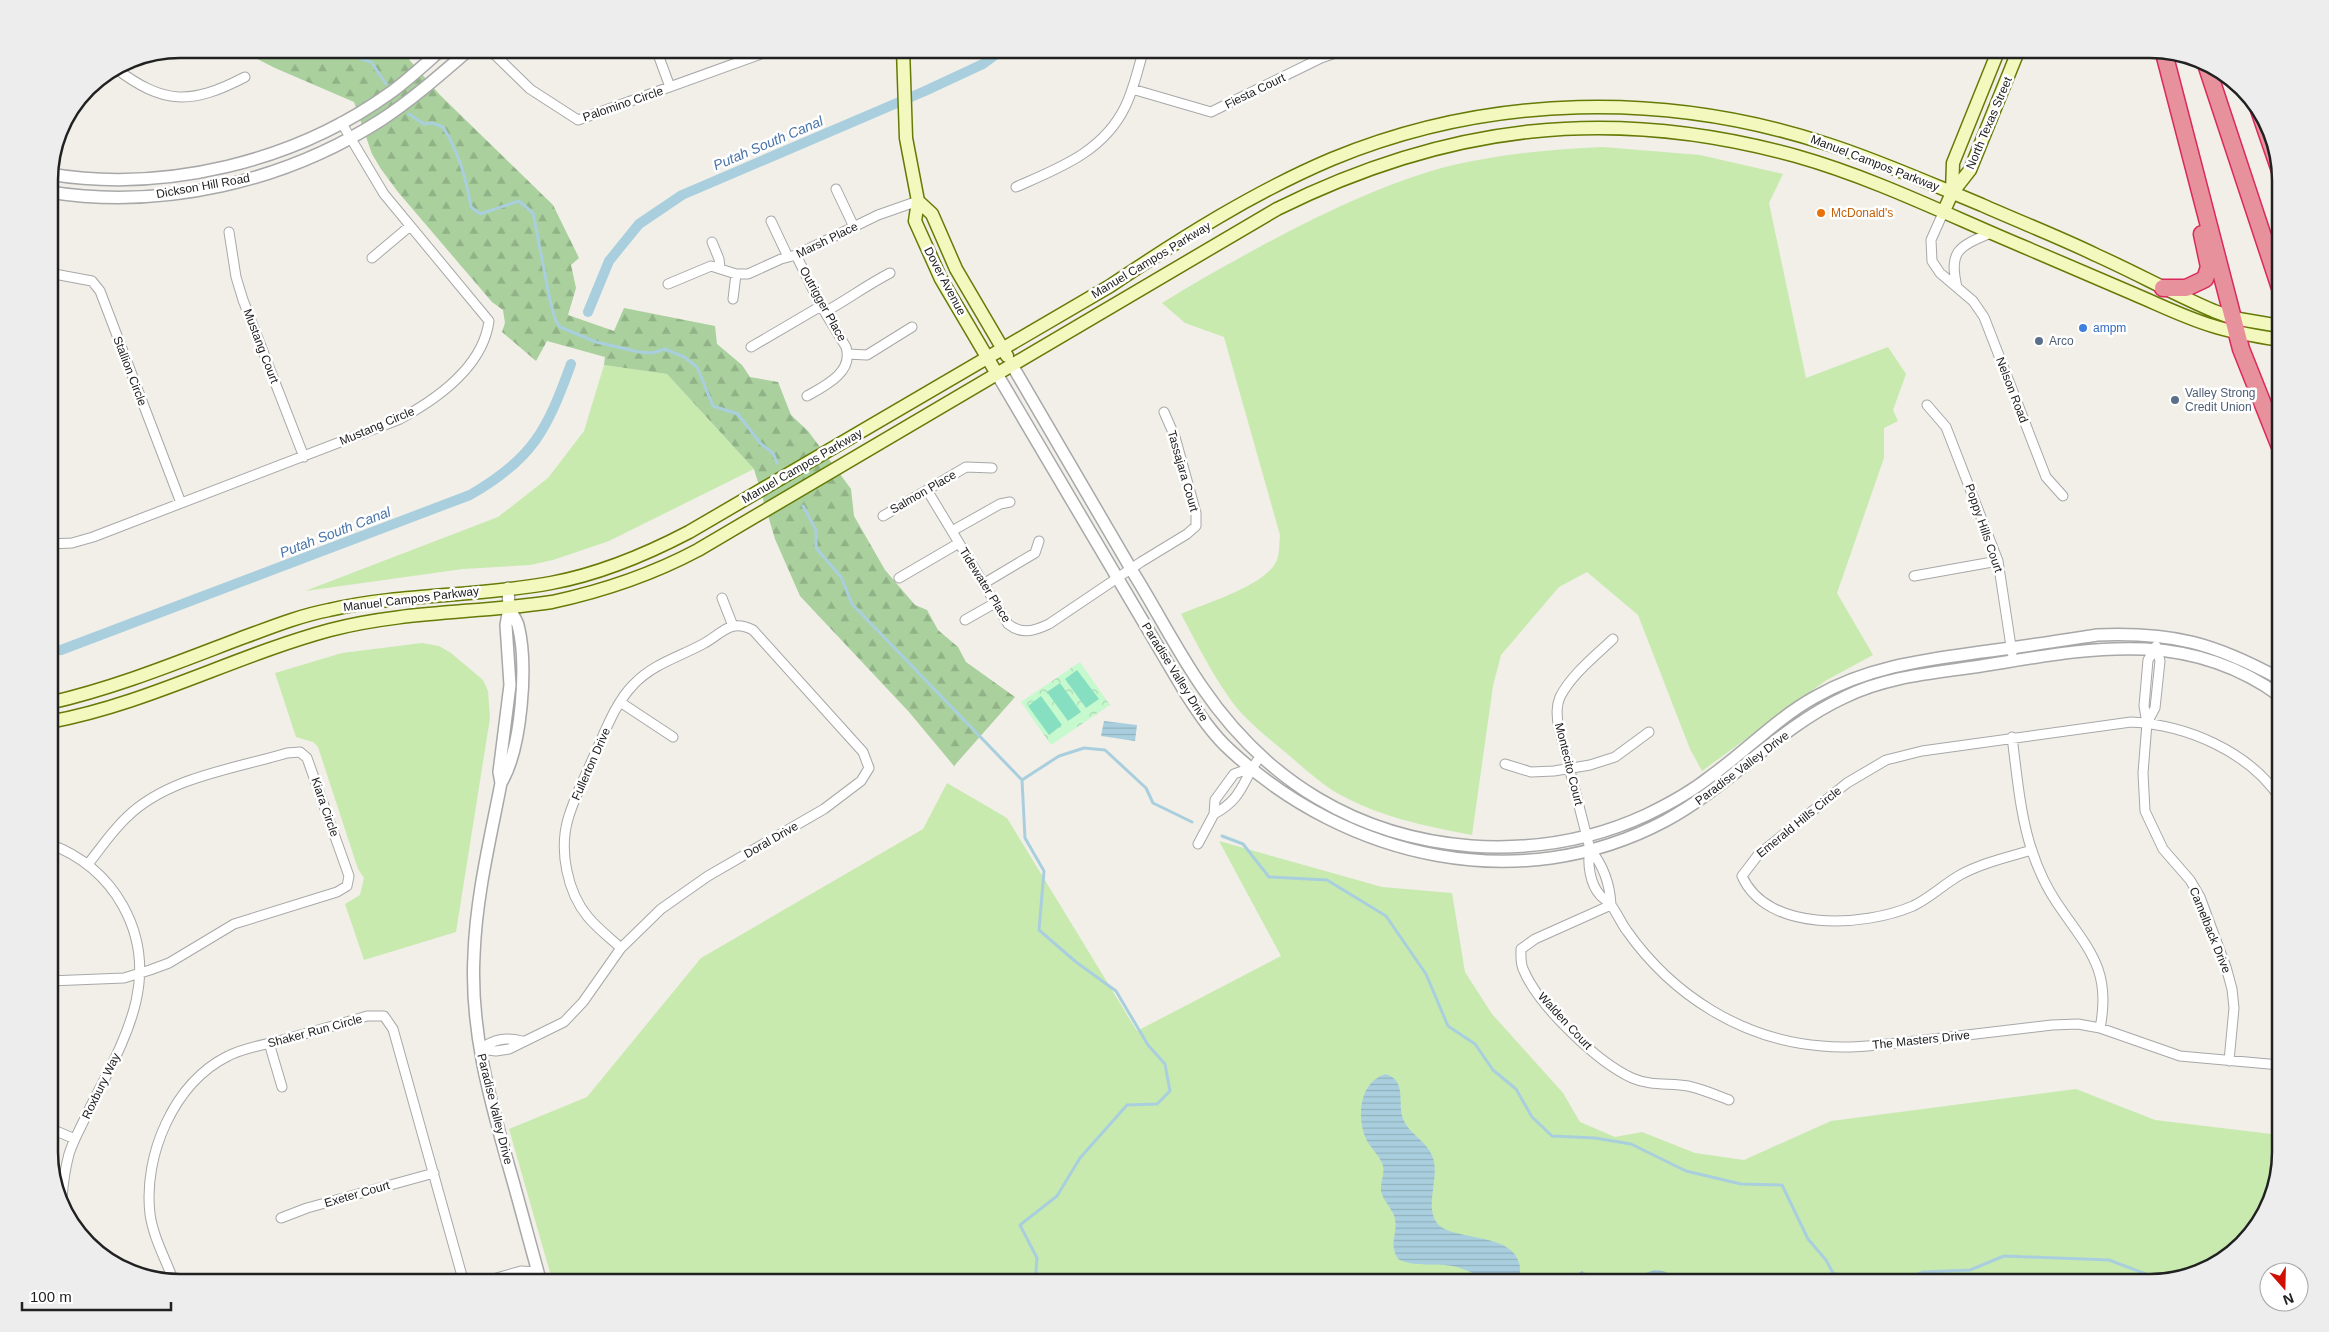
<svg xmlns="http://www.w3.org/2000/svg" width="2329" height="1332" font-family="Helvetica,sans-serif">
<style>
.grass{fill:#c8eaaf}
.forest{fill:url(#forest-firs)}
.park{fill:url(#park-crowns)}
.pitch{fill:#87dfc2}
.water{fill:url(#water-rules)}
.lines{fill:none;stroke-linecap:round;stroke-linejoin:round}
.stream{stroke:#a9cfde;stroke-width:3}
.canal{stroke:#a9cfde;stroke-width:10}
.minor-casing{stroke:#a8a8a8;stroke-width:11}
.tertiary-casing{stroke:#a8a8a8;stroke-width:14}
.secondary-casing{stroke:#667a06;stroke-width:15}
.motorway-casing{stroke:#da2a5c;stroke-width:19}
.minor{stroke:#fff;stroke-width:9}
.tertiary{stroke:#fff;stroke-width:11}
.secondary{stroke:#f3f9be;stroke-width:12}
.motorway{stroke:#e7919c;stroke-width:16}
.food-dot{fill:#e8710a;stroke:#fff;stroke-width:2}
.shop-dot{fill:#3f7fe0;stroke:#fff;stroke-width:2}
.service-dot{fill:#5c6f8a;stroke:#fff;stroke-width:2}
.labels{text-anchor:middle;stroke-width:5;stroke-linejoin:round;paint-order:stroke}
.street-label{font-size:12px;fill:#212121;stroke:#fff}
.food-label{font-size:12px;fill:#c56008;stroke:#fff;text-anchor:start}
.shop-label{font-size:12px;fill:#366cbe;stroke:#fff;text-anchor:start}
.service-label{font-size:12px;fill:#4e5e75;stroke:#fff;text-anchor:start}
.water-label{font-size:14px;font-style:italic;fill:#4a74a9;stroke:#fff}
.rim{fill:none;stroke:#212121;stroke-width:2.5}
</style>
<defs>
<pattern id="forest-firs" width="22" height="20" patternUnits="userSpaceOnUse" patternTransform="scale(1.25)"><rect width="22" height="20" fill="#a9d09d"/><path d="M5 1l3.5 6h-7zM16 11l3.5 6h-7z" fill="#91b287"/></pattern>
<pattern id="park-crowns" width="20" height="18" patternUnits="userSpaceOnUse" patternTransform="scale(1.25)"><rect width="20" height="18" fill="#c7f9ce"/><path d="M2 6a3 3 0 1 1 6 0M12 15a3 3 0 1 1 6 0" fill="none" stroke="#abd5b1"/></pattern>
<pattern id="water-rules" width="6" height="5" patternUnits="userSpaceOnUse" patternTransform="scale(1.25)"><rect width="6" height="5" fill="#a9cfde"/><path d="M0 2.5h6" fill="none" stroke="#91b1be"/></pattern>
</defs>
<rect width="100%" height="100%" fill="#f1efe8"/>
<!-- grass -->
<path class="grass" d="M1603,147L1700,155L1783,174L1769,203L1806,378L1888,347L1906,374L1893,410L1898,421L1884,428V458L1837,593L1873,655L1825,681L1702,771L1690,749L1638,615L1587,572L1559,587L1501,655L1493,686L1472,835C1424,826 1375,816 1332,790C1314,778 1296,761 1279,747C1261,732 1241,716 1228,696C1210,670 1196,642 1181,614C1206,603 1264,586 1276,562C1280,554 1279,544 1280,535L1224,337L1185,323L1162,303C1192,284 1223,267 1254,250C1315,217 1385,182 1453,165C1502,154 1552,149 1603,147Z
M604,365L667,374L754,469L609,541L553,560L530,565L463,569L305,591L498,517L548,478L584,431Z
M422,643L439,646L451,653L483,680L488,691L490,718L456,932L364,960L345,904L360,895L364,878L358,869L318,747L313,742L296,737L275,673L342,653Z
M947,783L1007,818L1137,1031L1281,956L1219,841L1382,887L1452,893L1465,972L1492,1014L1563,1093L1580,1122L1615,1137L1642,1132L1695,1153L1744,1160L1831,1121L2076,1089L2155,1120L2280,1135V1153L2263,1218L2215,1266L2150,1283H553L509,1129L587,1097L701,958L923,829Z"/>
<!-- forest -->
<path class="forest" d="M238,49H400L439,94L553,205L579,258L571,265L576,288L568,315L614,331L624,308L715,326L717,344L742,365L750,377L778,382L791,415L808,431L851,489L854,516L885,570L915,605L927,610L938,630L958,647L966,662L1015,697L954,766L909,712L800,596L775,539L754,469L667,374L604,365L605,357L547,341L536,361L502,332L505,323L503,310L492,302L398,192L381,169L372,154L354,102L275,68Z"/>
<!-- park -->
<path class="park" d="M1080,662L1110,705L1051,745L1021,702Z"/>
<!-- pitch -->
<path class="pitch" d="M1077,670L1099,699L1086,708L1065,679Z
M1060,683L1081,712L1068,721L1047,692Z
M1041,696L1062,725L1049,735L1028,706Z"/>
<!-- water -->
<path class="water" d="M1104,721L1137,725L1135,741L1101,736Z
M1386,1074C1409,1082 1395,1105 1405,1123C1413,1137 1431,1144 1434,1162C1438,1181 1425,1207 1437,1223C1450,1241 1512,1232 1519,1263C1522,1272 1519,1277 1512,1283C1489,1283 1481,1275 1460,1268C1440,1261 1418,1269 1398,1259C1388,1243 1398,1235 1395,1219C1393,1209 1383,1201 1381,1191C1380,1181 1387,1171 1381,1161C1377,1153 1370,1147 1366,1139C1356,1116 1360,1081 1386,1074Z
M1654,1270C1669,1269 1677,1282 1692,1283C1703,1283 1713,1277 1724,1278L1728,1283H1631L1641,1275Z
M1582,1271L1601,1283H1562Z"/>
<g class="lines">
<!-- stream -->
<path class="stream" d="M332,49L371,62L386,84
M409,114L424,124L432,123L443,127C459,153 466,178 471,207L480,214L519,201L533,213L550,300L555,319L560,327L596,342L639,352L652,353L665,349L684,357L697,367L713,406L738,414L761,444L773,453L777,463
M803,506L816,530V548L841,577L852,604L1022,780L1025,838L1044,871L1039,930L1076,962L1116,991L1148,1045L1165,1064L1170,1091L1157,1104L1127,1105L1080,1158L1057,1196L1020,1225L1037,1258L1035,1283
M1022,780L1059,756L1084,748L1105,750L1146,788L1153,803L1192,822
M1222,836L1243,844L1269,877L1327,880L1386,916L1426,974L1448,1026L1475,1044L1493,1070L1516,1089L1532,1117L1552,1136L1595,1138L1631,1144L1686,1171L1741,1184L1782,1185L1808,1239L1826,1260L1833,1273L1864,1282L1883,1283
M1895,1283L1923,1272L1970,1270L2004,1256L2109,1260L2146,1274L2154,1282"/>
<!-- canal -->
<path class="canal" d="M588,312L609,261L639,224L682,195L925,91L983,64L1003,49
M49,651L61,650L470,495C533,459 547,430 571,364"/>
<defs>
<path id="minor" d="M489,49L530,89L578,120L775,49
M656,49L670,87
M115,68C164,105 191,105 245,77
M1132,89L1211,112L1321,58L1347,49
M1016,187C1059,168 1103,152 1125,107C1134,89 1138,68 1144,49
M836,189L854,227
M1943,213L1931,240L1932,261L1940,273L1973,301L1984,317L2046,477L2063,496
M771,221L788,257
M229,232L236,277L243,300L304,457
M712,242L719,259L720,268
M796,255L821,306L846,347C854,372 825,386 807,396
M372,258L410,226
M49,273L92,281L100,291L181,503
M668,284L711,266L736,274H748L781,259L796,255L878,215L918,201
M1957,287C1948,250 1960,246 1991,233
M733,299L736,274
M825,312C848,299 867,285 890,273
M751,347L821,306
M847,354L867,355L912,327
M1927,405L1946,427L1998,561L2012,653
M927,490L1008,624C1022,635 1034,631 1049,624L1141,562L1187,534L1196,526V513L1175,437L1164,412
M883,516L966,467L992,468
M952,531L1000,504L1010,502
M49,544L72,543L93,537L400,419C437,399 483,366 489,321L384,194L341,122
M1914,576L1998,561
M899,578L959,543
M983,584L1035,553L1039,541
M722,598L733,626
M965,620L995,603
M1613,639C1595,656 1571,675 1560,697C1556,706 1557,715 1558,724L1590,849C1587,863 1590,884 1600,895C1603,899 1608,901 1611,905C1617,913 1621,923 1627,931C1673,996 1743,1040 1822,1046C1854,1049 1885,1044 1916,1041C1962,1036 2007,1030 2052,1025L2078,1024L2100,1028L2180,1056L2280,1065
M2155,649L2148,660L2144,706L2147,723L2143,773L2145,811L2163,849L2190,880L2200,897L2226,967L2232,989L2234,1008L2229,1061
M620,702L673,737
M2147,723L2155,708L2160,661L2156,646
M2012,737C2017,775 2020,815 2032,851C2038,869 2046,887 2057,903C2087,948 2112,968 2100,1028
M1505,764L1531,772L1554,771L1590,765L1615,757L1649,732
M1214,814C1244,798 1242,780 1260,757
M49,844C81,855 107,877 123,906C165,982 119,1048 86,1116C80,1129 73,1141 69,1154C65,1169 63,1184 62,1199
M1198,844L1214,814L1215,800L1234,774L1251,768
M1590,849C1603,865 1610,884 1611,905
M2032,850C2008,857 1982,863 1960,875C1944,884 1930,898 1913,906C1864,927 1767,933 1742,876L1758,855L1847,783L1886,760L1922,751L2131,722C2187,725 2248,751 2280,798
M1611,905L1535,939L1521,949C1521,957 1520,964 1524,971C1539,1006 1597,1062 1632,1078C1650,1086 1669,1083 1688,1086C1702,1089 1716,1095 1729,1100
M49,981L124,978L150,970L169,963L234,924L337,892L347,886L349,876L307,758L300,752L287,753C234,769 168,777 127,817C112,831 101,848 88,864
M269,1043L282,1087
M480,1049L496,1051L509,1049L564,1022L583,1002L621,948L661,909L708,876L824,809L861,781L869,768L863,752L753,630C730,618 722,634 703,644C679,657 653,664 634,684C615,703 605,732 594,756C585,777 574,798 568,819C559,850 567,892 588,917C597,928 610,938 621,948
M480,1049C495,1039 505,1037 522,1041
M49,1128L75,1139
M281,1218L307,1208L434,1173
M174,1282C166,1260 153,1237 150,1214C143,1155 174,1083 228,1056C243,1048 262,1045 279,1041C308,1033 337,1025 367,1016H384L393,1029L464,1283
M479,1283L521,1271L538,1272
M522,1283L538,1272"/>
<path id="tertiary" d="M49,174C165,193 294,162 390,93C408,80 425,64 442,49
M49,192C163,210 284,182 381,120C413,99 441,74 470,49
M1012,365C1053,435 1093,505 1134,574C1157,611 1177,651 1202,687C1266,781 1357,837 1471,846C1531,850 1592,840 1646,815C1669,804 1691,792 1711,776C1746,751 1777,718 1815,697C1867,667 1923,660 1981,652C2020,647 2058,641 2097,635C2173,632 2214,643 2280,679
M997,374L1186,694C1199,714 1213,735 1231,751C1348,859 1520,898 1665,821C1730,786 1778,728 1845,697C1887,676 1935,673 1981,666C2088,649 2185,627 2280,696
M509,608C512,613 516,619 518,625C528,664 522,748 501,783C490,840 476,897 474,955C470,1028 489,1097 509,1167C520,1205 530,1244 541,1283
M501,783L499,772L510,685L506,625L509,608L508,588"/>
<path id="secondary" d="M903,49L906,138L918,201L915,221L941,279L997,374
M1952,193L1953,163L1999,49
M918,201L932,214L956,269L1007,356
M1943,213L1952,193L1970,170L2019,49
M49,703C115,688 176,663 239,639C269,628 298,616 329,610C402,593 478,597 551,583C600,574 645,555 689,532L1110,286C1180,239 1254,192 1332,159C1489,94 1666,91 1827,144C1880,161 1931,184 1982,205C2020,222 2059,237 2096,255C2136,273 2174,294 2214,311L2233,318L2280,326
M49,722C147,704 234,656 330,630C402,611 479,613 552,602C603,591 651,575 698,550L1277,209C1448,124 1611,105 1796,156C1874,178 1948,215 2022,246C2060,262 2097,278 2134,294C2160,305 2186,318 2213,326C2235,333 2257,336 2280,340"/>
<path id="motorway" d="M2164,53L2241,349L2280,447
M2206,64L2280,288
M2259,110L2280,171
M2163,288H2186L2205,279L2209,267L2202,234"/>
</defs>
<!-- minor casing -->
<use href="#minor" class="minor-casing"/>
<!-- tertiary casing -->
<use href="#tertiary" class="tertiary-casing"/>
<!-- secondary casing -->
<use href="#secondary" class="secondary-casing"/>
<!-- motorway casing -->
<use href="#motorway" class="motorway-casing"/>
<!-- minor -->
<use href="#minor" class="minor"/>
<!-- tertiary -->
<use href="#tertiary" class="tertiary"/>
<!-- secondary -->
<use href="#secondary" class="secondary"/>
<!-- motorway -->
<use href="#motorway" class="motorway"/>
</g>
<!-- markers -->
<circle class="food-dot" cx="1821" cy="213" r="5"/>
<circle class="shop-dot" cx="2083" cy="328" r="5"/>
<g class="service-dot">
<circle cx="2039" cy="341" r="5"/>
<circle cx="2175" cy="400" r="5"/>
</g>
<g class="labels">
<!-- street labels -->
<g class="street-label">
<text transform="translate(1255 91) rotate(-26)" y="4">Fiesta Court</text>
<text transform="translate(623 104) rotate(-19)" y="4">Palomino Circle</text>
<text transform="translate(1989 123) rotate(-67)" y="4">North Texas Street</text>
<text transform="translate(1875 163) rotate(21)" y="4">Manuel Campos Parkway</text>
<text transform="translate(203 186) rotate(-10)" y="4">Dickson Hill Road</text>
<text transform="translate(827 240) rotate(-26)" y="4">Marsh Place</text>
<text transform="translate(1151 260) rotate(-31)" y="4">Manuel Campos Parkway</text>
<text transform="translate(945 281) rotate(62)" y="4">Dover Avenue</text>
<text transform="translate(823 304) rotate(61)" y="4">Outrigger Place</text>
<text transform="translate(261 346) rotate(69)" y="4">Mustang Court</text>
<text transform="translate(130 371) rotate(69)" y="4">Stallion Circle</text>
<text transform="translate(2012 390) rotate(69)" y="4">Nelson Road</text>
<text transform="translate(377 426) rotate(-23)" y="4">Mustang Circle</text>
<text transform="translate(802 466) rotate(-30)" y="4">Manuel Campos Parkway</text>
<text transform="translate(1183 471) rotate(74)" y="4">Tassajara Court</text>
<text transform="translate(923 492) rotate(-30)" y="4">Salmon Place</text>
<text transform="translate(1984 528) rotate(71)" y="4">Poppy Hills Court</text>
<text transform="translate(985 585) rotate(58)" y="4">Tidewater Place</text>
<text transform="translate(411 599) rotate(-7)" y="4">Manuel Campos Parkway</text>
<text transform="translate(1175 672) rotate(58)" y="4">Paradise Valley Drive</text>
<text transform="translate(591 764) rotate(-66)" y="4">Fullerton Drive</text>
<text transform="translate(1569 764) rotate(76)" y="4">Montecito Court</text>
<text transform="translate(1742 768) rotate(-37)" y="4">Paradise Valley Drive</text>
<text transform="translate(325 807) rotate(71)" y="4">Kiara Circle</text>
<text transform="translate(1799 822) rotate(-39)" y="4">Emerald Hills Circle</text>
<text transform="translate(771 840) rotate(-30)" y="4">Doral Drive</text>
<text transform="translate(2210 930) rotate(68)" y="4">Camelback Drive</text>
<text transform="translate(1565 1021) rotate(47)" y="4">Walden Court</text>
<text transform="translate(315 1031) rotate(-15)" y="4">Shaker Run Circle</text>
<text transform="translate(1921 1040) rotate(-6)" y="4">The Masters Drive</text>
<text transform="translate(101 1086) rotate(-64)" y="4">Roxbury Way</text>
<text transform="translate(495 1109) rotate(76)" y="4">Paradise Valley Drive</text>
<text transform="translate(357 1194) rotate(-16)" y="4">Exeter Court</text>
</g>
<!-- food labels -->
<g class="food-label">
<text x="1831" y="217">McDonald's</text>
</g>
<!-- shop labels -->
<g class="shop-label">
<text x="2093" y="332">ampm</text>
</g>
<!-- service labels -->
<g class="service-label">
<text x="2049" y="345">Arco</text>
<text x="2185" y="397">Valley Strong<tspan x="2185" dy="14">Credit Union</tspan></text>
</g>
<!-- water labels -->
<g class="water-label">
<text transform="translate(768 143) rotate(-23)" y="5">Putah South Canal</text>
<text transform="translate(335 532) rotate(-21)" y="5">Putah South Canal</text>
</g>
</g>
<!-- crop -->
<path d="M0 0H2329V1332H0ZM180 58H2150A122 122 0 0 1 2272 180V1152A122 122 0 0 1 2150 1274H180A122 122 0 0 1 58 1152V180A122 122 0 0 1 180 58Z" fill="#ededed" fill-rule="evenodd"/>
<path class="rim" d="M180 58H2150A122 122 0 0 1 2272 180V1152A122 122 0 0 1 2150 1274H180A122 122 0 0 1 58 1152V180A122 122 0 0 1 180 58Z"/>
<!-- north arrow -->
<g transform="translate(2284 1287) rotate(160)"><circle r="24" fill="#ffffff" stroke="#a6a6a6"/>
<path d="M0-4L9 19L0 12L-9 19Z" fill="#d00e02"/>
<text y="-8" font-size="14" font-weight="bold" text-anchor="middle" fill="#212121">N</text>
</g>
<!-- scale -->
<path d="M22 1302v8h149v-8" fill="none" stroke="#212121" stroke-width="2.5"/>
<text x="30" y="1302" font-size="15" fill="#212121" stroke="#ffffff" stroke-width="4" paint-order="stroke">100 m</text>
</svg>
